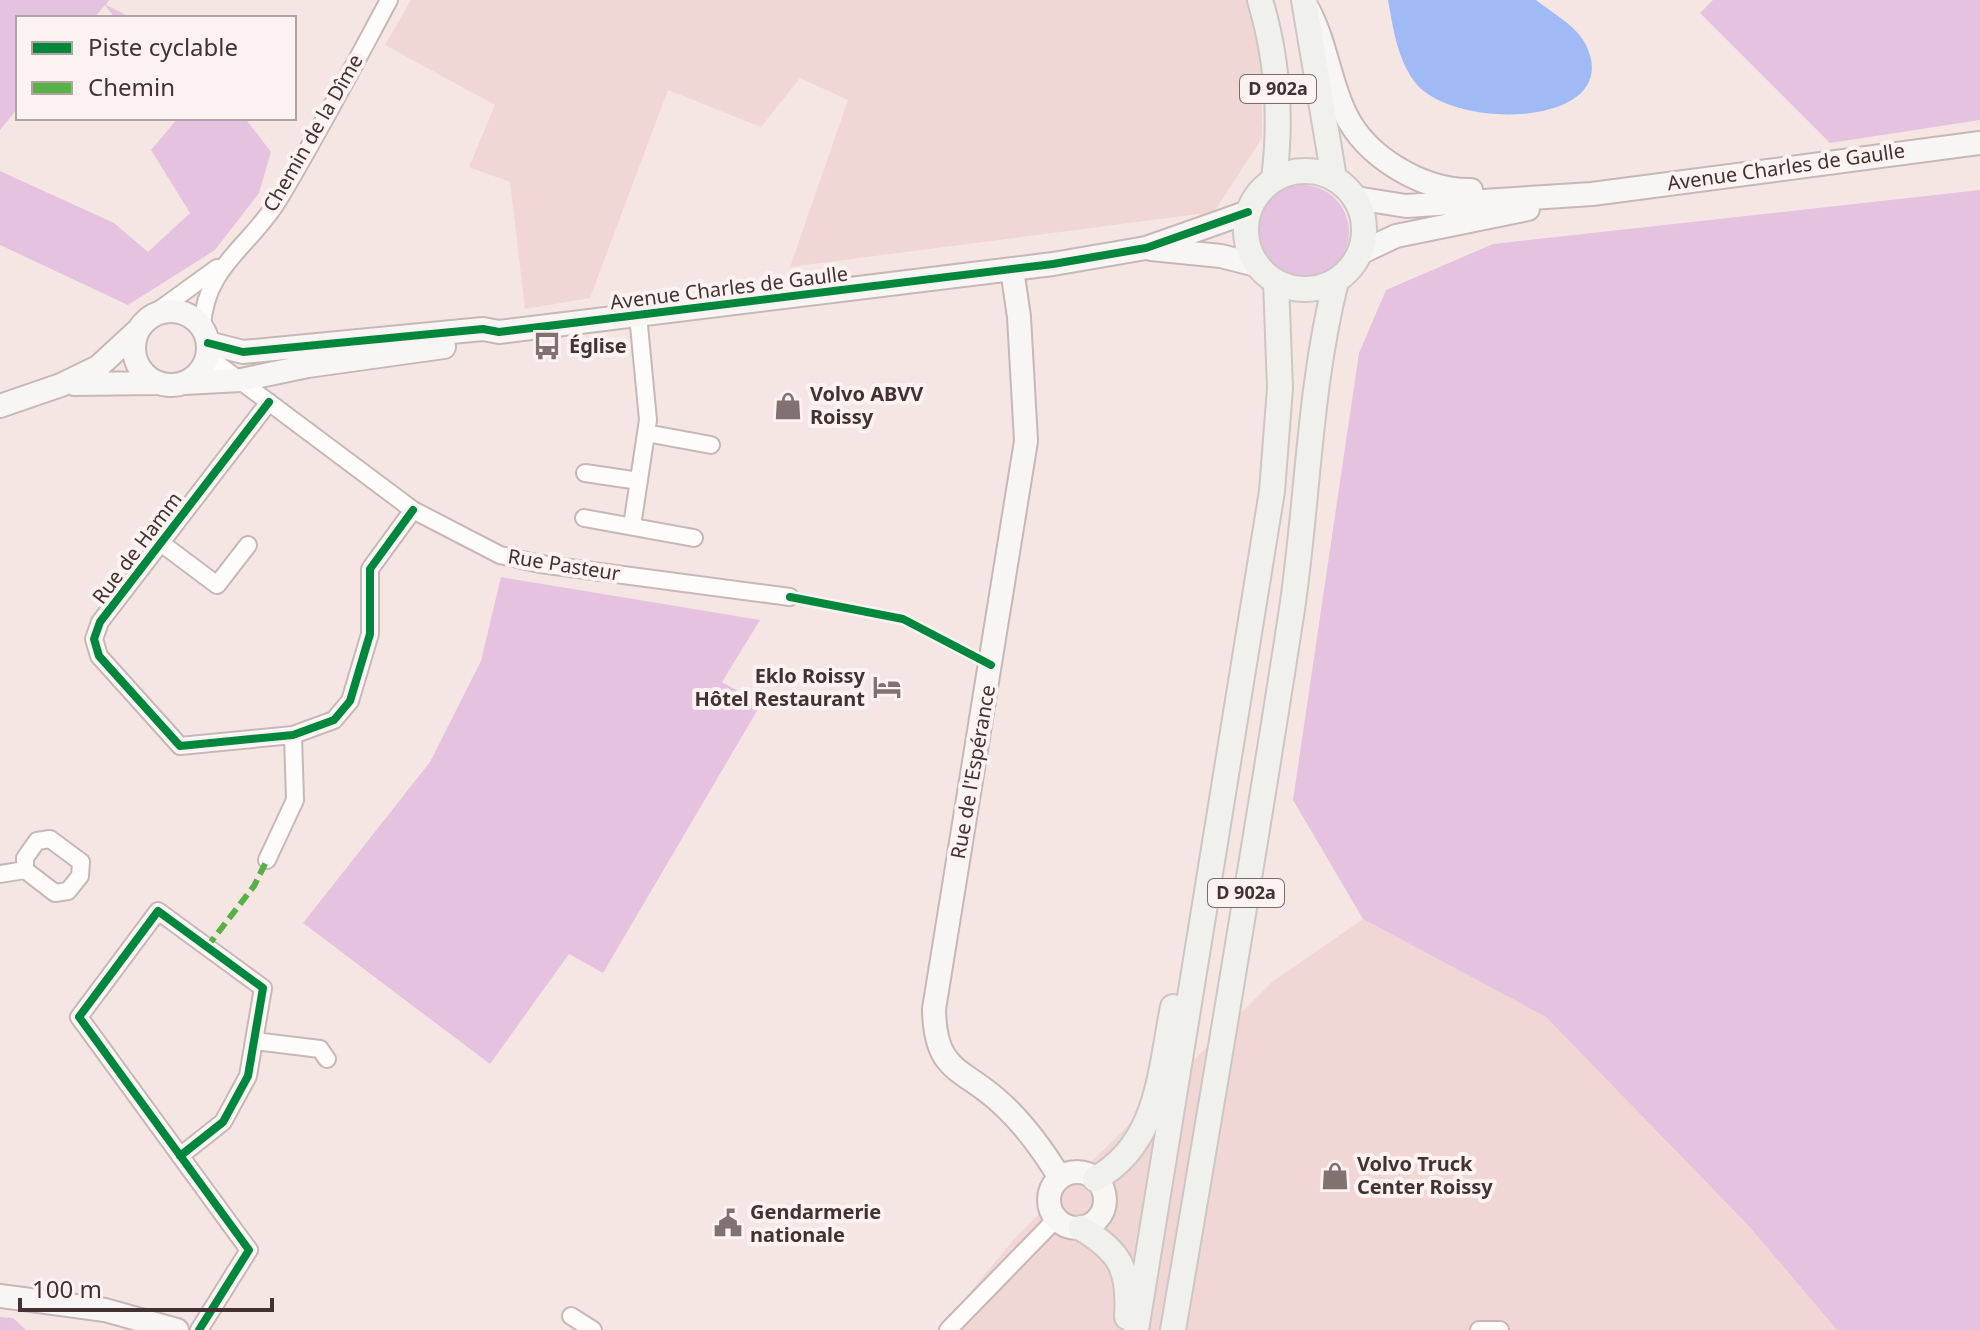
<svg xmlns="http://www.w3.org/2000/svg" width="1980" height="1330" font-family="'Noto Sans',sans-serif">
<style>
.built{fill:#f0d7d5}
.green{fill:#e6c2e1}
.water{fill:#a0baf6}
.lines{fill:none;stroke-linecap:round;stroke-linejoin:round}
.street-casing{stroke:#c7b8b6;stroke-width:20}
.secondary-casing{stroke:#c7b8b6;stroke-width:26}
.primary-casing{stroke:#cec5c4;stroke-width:28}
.street{stroke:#fefbfb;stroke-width:16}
.secondary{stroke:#f7f6f4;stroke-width:22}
.primary{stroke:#f0f1ec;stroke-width:24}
.quiet{stroke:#57b246;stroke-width:6;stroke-dasharray:12 6;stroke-linecap:butt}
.cycleway-casing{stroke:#fbf2f1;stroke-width:13}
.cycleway{stroke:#00873e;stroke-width:8}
.labels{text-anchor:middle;stroke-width:8;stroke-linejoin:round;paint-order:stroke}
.shield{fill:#fbf2f1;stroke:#7a6c6a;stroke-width:2}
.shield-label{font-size:18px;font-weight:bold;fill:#433230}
.street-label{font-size:20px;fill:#433230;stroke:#fbf2f1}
.poi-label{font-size:20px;font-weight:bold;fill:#433230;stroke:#fbf2f1;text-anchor:start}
</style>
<rect width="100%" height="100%" fill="#f5e6e4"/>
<!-- built -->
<path class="built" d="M411,0H1249L1256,16L1262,70V138L1214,212L790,267L848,100L800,78L761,127L668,90L590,298L525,309L510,182L469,167L495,105L385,45Z
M1363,919L1546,1017L1741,1216L1837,1330H939L1014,1239L1272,982Z"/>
<!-- green -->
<path class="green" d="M0,0H109L106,5L132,18H115L105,5L94,18H18V108L0,130Z
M1713,0H1980V120L1830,143L1700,13Z
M178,118H245L271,152L259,193L215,250L128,305L0,245V171L114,223L148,252L190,213L151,150Z
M1255 232a47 47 0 1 1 94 0a47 47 0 1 1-94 0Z
M1980,190V1330H1837L1749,1226L1546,1017L1363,919L1293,800L1359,353L1386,290L1493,244Z
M501,577L760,620L722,682L761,704L603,973L569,954L490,1064L303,923L430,762L481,661Z
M0,1317L13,1318L26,1330H0Z"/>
<!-- water -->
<path class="water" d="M1388,0H1536C1551,12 1578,27 1586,45C1626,128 1450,132 1414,81C1397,57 1393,28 1388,0Z"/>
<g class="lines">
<defs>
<path id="street" d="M152,315L217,268
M202,327C205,266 250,247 279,199C318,134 353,67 389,0
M207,356L413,510L500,555L540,564L790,597
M269,402L100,622L94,639L99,656L180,746L293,735L334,720L350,701L370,634V569L413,510
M646,433L711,445
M585,473L639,481
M584,518L694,538
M632,526L648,420L638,315
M161,543L217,585L248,545
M50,839L81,862L80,876L68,891L55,893L25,870V858L37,841Z
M267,860L295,800L293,735
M0,874L25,870
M254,1041L320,1049L327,1059
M180,1156L223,1122L248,1076L263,988L158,911L79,1017L249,1250L199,1330
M571,1316L593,1330
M948,1330L1056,1219
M1479,1330H1500"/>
<path id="secondary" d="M1308,9C1326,43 1329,79 1345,113C1366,158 1424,191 1471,190
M1356,198L1406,206L1592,194L1980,143
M1151,249L1221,256L1256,265
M1360,253L1396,236L1528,209
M1012,269L1019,317L1026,441L934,1009C935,1074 963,1067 1002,1104C1026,1126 1043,1150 1060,1178
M134 348a37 37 0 1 1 74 0a37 37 0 1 1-74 0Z
M208,343L243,352L483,329L499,332L1053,264L1146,248L1248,212
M184,383L241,380L308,366L444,347
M74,384L157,383
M0,406L61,385L98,367L137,331
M1049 1200a28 28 0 1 1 56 0a28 28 0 1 1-56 0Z
M0,1296L105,1310L177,1330"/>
<path id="primary" d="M1260,0C1278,60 1282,117 1274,179
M1304,0L1334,178
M1246 230a59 59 0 1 1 118 0a59 59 0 1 1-118 0Z
M1095,1179C1159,1144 1160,1071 1173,1007
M1081,1228C1121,1252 1130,1270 1127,1317
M1136,1330L1272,491L1280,388L1276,282
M1173,1330C1214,1090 1255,850 1292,609C1308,500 1309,388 1336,281"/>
</defs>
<!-- street casing -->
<use href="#street" class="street-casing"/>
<!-- secondary casing -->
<use href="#secondary" class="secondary-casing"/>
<!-- primary casing -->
<use href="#primary" class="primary-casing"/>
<!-- street -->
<use href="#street" class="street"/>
<!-- secondary -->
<use href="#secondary" class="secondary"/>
<!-- primary -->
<use href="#primary" class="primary"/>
<!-- quiet -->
<path class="quiet" d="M207,947L254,886L267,860"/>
<defs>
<path id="cycleway" d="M208,343L243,352L483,329L499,332L1053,264L1146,248L1248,212
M269,402L100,622L94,639L99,656L180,746L293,735L334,720L350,701L370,634V569L413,510
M790,597L903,619L991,665
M180,1156L223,1122L248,1076L263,988L158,911L79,1017L249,1250L199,1330"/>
</defs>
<!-- cycleway casing -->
<use href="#cycleway" class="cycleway-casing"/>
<!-- cycleway -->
<use href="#cycleway" class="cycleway"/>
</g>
<!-- icons -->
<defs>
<symbol id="bus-bare" viewBox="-9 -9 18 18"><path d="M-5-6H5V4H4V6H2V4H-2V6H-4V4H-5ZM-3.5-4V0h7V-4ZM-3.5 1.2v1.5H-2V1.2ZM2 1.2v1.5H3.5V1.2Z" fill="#81716f" stroke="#fbf2f1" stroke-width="2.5" paint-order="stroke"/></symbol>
<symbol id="shop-bare" viewBox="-9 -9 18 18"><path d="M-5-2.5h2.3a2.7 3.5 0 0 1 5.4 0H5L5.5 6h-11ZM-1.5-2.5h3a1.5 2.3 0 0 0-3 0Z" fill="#81716f" stroke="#fbf2f1" stroke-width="2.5" paint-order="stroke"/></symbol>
<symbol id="hotel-bare" viewBox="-9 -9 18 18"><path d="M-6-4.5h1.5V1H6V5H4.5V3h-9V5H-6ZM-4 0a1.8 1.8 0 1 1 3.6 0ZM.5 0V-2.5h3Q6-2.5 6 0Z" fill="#81716f" stroke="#fbf2f1" stroke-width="2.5" paint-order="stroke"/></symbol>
<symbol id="civic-bare" viewBox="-9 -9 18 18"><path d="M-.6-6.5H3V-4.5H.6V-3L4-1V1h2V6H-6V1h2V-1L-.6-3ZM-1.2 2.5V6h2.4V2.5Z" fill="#81716f" stroke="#fbf2f1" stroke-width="2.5" paint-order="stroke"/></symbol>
</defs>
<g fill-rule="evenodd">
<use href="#bus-bare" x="527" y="326" width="40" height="40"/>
<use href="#shop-bare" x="768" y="386" width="40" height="40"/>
<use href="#hotel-bare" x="867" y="667" width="40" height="40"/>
<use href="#shop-bare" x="1315" y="1156" width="40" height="40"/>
<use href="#civic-bare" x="708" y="1203" width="40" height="40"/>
</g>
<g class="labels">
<!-- shield labels -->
<g class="shield">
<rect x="1240" y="75" width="76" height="28" rx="6"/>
<rect x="1208" y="879" width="76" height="28" rx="6"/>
</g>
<g class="shield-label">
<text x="1278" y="95">D 902a</text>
<text x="1246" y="899">D 902a</text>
</g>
<!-- street labels -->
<g class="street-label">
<text transform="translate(313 133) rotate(-60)" y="7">Chemin de la Dîme</text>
<text transform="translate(1786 167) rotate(-8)" y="7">Avenue Charles de Gaulle</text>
<text transform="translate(729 288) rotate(-7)" y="7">Avenue Charles de Gaulle</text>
<text transform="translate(137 548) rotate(-53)" y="7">Rue de Hamm</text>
<text transform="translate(564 565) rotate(9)" y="7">Rue Pasteur</text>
<text transform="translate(973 772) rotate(-80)" y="7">Rue de l'Espérance</text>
</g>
<!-- poi labels -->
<g class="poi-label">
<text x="569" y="353">Église</text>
<text x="810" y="401">Volvo ABVV<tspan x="810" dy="23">Roissy</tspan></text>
<text x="865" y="683" text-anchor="end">Eklo Roissy<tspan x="865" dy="23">Hôtel Restaurant</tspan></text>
<text x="1357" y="1171">Volvo Truck<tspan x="1357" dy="23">Center Roissy</tspan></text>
<text x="750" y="1219">Gendarmerie<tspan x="750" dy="23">nationale</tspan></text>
</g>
</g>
<!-- legend -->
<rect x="16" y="16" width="280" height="104" fill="#fbf2f1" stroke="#b1a5a4" stroke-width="2"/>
<rect x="32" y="42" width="40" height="12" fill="#00873e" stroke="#b1a5a4" stroke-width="2"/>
<text x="88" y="56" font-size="24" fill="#433230">Piste cyclable</text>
<rect x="32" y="82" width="40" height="12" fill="#57b246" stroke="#b1a5a4" stroke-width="2"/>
<text x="88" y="96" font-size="24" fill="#433230">Chemin</text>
<!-- scale -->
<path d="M20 1298v12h252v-12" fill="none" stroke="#433230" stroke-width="4"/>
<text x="32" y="1298" font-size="24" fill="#433230" stroke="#fbf2f1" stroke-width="6" paint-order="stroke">100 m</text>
</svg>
